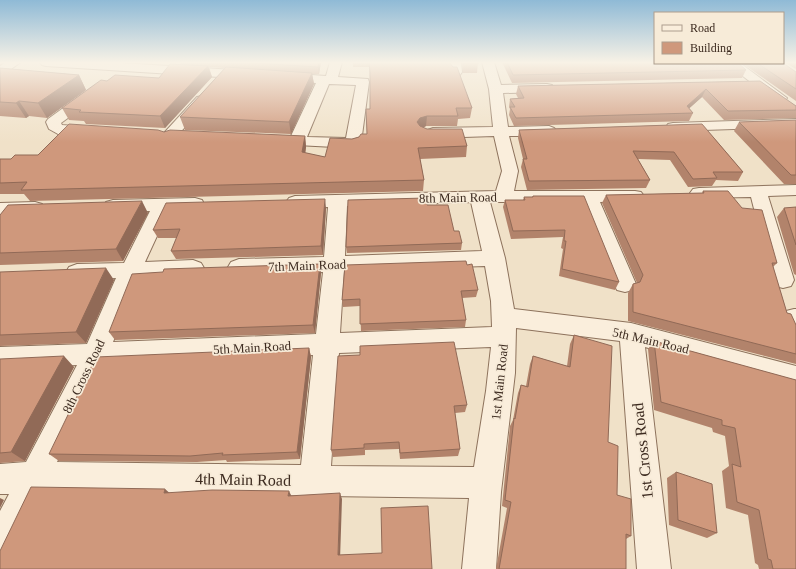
<svg xmlns="http://www.w3.org/2000/svg" width="796" height="569" font-family="'Times New Roman',serif">
<style>
.lines{fill:none;stroke-linecap:round;stroke-linejoin:round}
.minor-casing{stroke:#8d725c;stroke-width:2}
.minor{fill:#faeedc;fill-rule:evenodd}
.wall{fill:#b2836b}
.shaded-wall{fill:#916a57}
.building{fill:#cf987c;stroke:#916a57}
.labels{text-anchor:middle;stroke-width:3.5;stroke-linejoin:round;paint-order:stroke}
.street-label{font-size:13px;fill:#3d2b20;stroke:#f7ebd8}
.near-street-label{font-size:16px;fill:#3d2b20;stroke:#f7ebd8}
</style>
<rect width="100%" height="100%" fill="#f0e1c8"/>
<g class="lines">
<defs>
<path id="minor" d="M6,62H21L4,74L0,75V66Z
M40,62H104L251,71L255,72L257,75L255,78L251,79L46,66L42,65Z
M330,62H342L338,77L368,79L369,82L361,143L359,146L353,148L278,144L276,141L278,138L291,136L316,83L283,81L279,80L277,77L279,74L283,73L326,76ZM329,84L356,85L346,138L307,137Z
M449,62H461L462,72L460,75H452L450,72Z
M482,62H494L501,85L547,84L552,85L554,88L552,91L547,92L503,93L508,127L549,126L554,128L557,131L554,134L549,136H509L518,171L514,191H635L641,192L644,196L641,200L635,201L600,202L636,284L633,290L625,292L617,290L614,284L582,202H490L505,258L514,309L631,323L796,366V390L645,347L671,569H637L620,341L516,328L515,373L501,492L496,569H462L469,498L42,492L12,557L0,562V511L9,494H0V464L26,462L77,365L0,369V347L87,344L116,278L77,280L69,277L66,272L69,267L77,264L124,263L150,211L113,212L106,210L104,206L106,202L113,200L195,198L202,200L204,204L202,208L195,210H169L145,262L193,260L201,263L204,268L201,273L193,276L138,278L113,342L316,334L323,272L239,275L231,272L228,267L231,262L239,259L324,257L328,207L295,208L289,206L286,202L289,198L295,196L496,191L502,171L494,136L433,138L428,136L425,133L428,130L433,128L493,127L489,89ZM471,202L482,251L345,256L347,206ZM485,266L491,301L492,327L340,333L344,271ZM491,347L486,391L474,467L331,466L339,353ZM313,355L301,465L57,462L103,364Z
M726,63H740L787,98L785,101H775Z
M89,92L94,93L96,96L94,99L61,123L62,125L99,128L102,131L99,134L94,136L58,134L49,129L46,122L48,119L84,93Z
M202,96L207,97L209,100L207,103L174,139L169,141L164,139L161,136L164,133L197,97Z
M796,119V127L673,131L668,130L666,127L668,124L673,123Z
M796,185V195L768,196L794,280L791,286L783,288L775,286L772,280L751,197L699,198L693,197L690,193L693,189L699,188Z
M35,202L42,204L44,208L42,212L35,214L0,215V203Z
M794,309H796V336L788,333L782,318L786,311Z"/>
</defs>
<!-- minor casing -->
<use href="#minor" class="minor-casing"/>
<!-- minor -->
<use href="#minor" class="minor"/>
</g>
<!-- wall -->
<path class="wall" d="M180,62H321L319,74H312L314,84L291,134L185,130L180,117L225,68L209,67L212,77L165,128L86,124L84,121L69,120L62,108L107,81L159,78L181,65Z
M353,62H449L472,108L470,118L458,119L457,126H426L423,128L467,146L466,157L420,159L424,180L423,191L30,201L24,194H0V159H11L38,155L164,132L305,136L306,147L305,153L325,157L352,139L367,134L370,109V77L369,67H353Z
M462,62H478L477,73H463Z
M502,62H655L746,70L742,78L512,83Z
M784,62H796V69Z
M742,63H783L796,72V101Z
M0,68L79,75L86,90L47,118L29,116L26,118L0,116Z
M760,81L796,106V118L724,120L702,97L689,108L693,113L689,121L514,126L509,115L510,109L509,107L510,99L518,98L516,94L518,86Z
M796,120V184H784L734,131L739,122Z
M702,124L743,172L738,181L716,180L712,186L688,187L670,160L638,159L650,180L646,188L527,190L521,167L523,159L518,138L519,130Z
M703,191L777,263L773,267L787,313L796,325V364L628,321V293L633,284L637,283L602,203L606,195L702,193Z
M533,196L619,282L615,290L559,276L563,249L561,248L563,237L511,239L503,207L505,200H523L524,197H532Z
M427,205L454,231L462,243L461,250L347,253L346,247Z
M796,207V275L794,274L777,217L784,208Z
M326,208L323,255L176,259L171,251L177,238H158L153,230Z
M148,213L123,261L0,265V215Z
M467,265L478,290L476,297L462,298L466,320L465,327L361,331L360,306L343,307L342,300Z
M0,272L114,280L86,343L0,346Z
M321,273L315,333L115,340L109,332Z
M574,335L608,442L617,495L631,536L626,539V569H496L507,508L502,506L510,426L513,420L518,393L521,385L526,386L530,364L533,356L567,366L570,344Z
M654,341L796,380V569H759L758,565L755,563L748,515L726,508L722,471L729,466L725,436L713,432L712,428L654,410L648,349Z
M309,348L311,357L300,459L227,462L226,460L197,462L59,461L49,454Z
M360,355L467,405L465,412L455,413L460,449L458,456L400,459L399,449L365,450V455L333,457L331,450Z
M0,359L74,367L25,461L0,463Z
M676,472L717,533L707,538L669,525L667,478Z"/>
<!-- shaded-wall -->
<path class="shaded-wall" d="M319,62H321L319,74L318,67Z
M208,66L212,77L165,128L160,116Z
M312,73L314,84L291,134L289,122Z
M79,75L86,90L47,118L38,103Z
M706,89L702,97L683,114L687,106Z
M19,101L29,116L26,118L16,103Z
M427,116L426,126L420,129L417,122L420,118Z
M305,136L306,147L304,163L302,152Z
M325,199L326,208L323,255L321,246Z
M142,201L148,213L123,261L116,249Z
M320,264L321,273L315,333L313,325Z
M106,268L114,280L86,343L76,332Z
M309,348L311,357L300,459L297,452Z
M64,356L74,367L25,461L11,452Z
M165,489L172,495L164,493Z
M289,491L292,497L288,496Z
M340,493L342,499L340,560L338,555Z
M0,498L4,500L0,508Z"/>
<!-- building -->
<path class="building" d="M239,62H319L318,67Z
M369,62H449L450,63L453,67H457L472,108H456L458,116H427L420,118L417,122L420,126L427,129H462L467,146L418,148L424,180L21,190L27,182L0,183V159H11L15,155H38L69,124L158,130L164,132L170,130L305,136L302,152L325,157L330,138L352,139L359,137L361,134H367L366,109H370V72Z
M464,62H478V64L464,63Z
M507,62H655V63H738L746,70L513,75Z
M757,63H783L796,72V89Z
M170,64L208,66L160,116L79,112L81,110L62,108L101,80L107,81L115,75L159,78Z
M226,67L312,73L289,122L180,117Z
M0,68L79,75L38,103L19,101L16,103L0,102Z
M760,81L796,106V110L728,111L706,89L687,106L693,113L516,118L510,107H515L510,99L524,98L518,86Z
M796,120V175H791L739,122Z
M702,124L743,172H713L717,178L693,179L674,152L633,151L650,180L529,181L523,159H527L519,130Z
M703,191H728L742,208L762,210L777,263H772L787,313L791,314L796,325V354L633,312V284L640,282L643,275L606,195L704,193Z
M533,196H584L619,282L562,269L566,241H564L565,230L513,231L505,200H525L524,197H533Z
M426,198L427,205H448L454,231H459L462,243L346,247L348,200Z
M325,199L321,246L171,251L180,229L153,230L166,203Z
M142,201L116,249L0,253V215L8,205Z
M796,207V245L784,208Z
M466,261L467,265L472,264L478,290L461,291L466,320L360,324V299L342,300L345,265Z
M320,264L313,325L109,332L132,274L163,272L164,269Z
M106,268L76,332L0,335V272Z
M574,335L612,346L608,442L618,446L617,495L631,499V536L626,534V569H499L511,502L505,500L514,418L515,419L521,385L528,387L533,356L570,367Z
M654,341L796,380V569H773L771,560L768,559L759,510L737,502L732,464L741,467L735,428L722,425V420L661,402Z
M454,342L467,405L454,406L460,449L400,453L399,442L364,444V448L331,450L338,356L360,355V346Z
M309,348L297,452L222,455L223,453L190,456L49,454L96,357Z
M64,356L11,452L0,453V359Z
M676,472L712,484L717,533L678,520Z
M31,487L165,489L164,493L212,490L289,491L288,496L340,493L338,555L382,553L381,508L428,506L432,569H0V551Z"/>
<!-- sky -->
<linearGradient id="sky" x2="0" y2="1"><stop stop-color="#8fbad6"/><stop offset="0.44" stop-color="#f8f2e6"/><stop offset="1" stop-color="#f8f2e6" stop-opacity="0"/></linearGradient>
<rect width="796" height="142" fill="url(#sky)"/>
<g class="labels">
<!-- street labels -->
<g class="street-label">
<text transform="translate(458 197) rotate(-1)" y="5">8th Main Road</text>
<text transform="translate(307 265) rotate(-2)" y="5">7th Main Road</text>
<text transform="translate(651 340) rotate(13)" y="5">5th Main Road</text>
<text transform="translate(252 347) rotate(-3)" y="5">5th Main Road</text>
<text transform="translate(83 376) rotate(-64)" y="5">8th Cross Road</text>
<text transform="translate(499 382) rotate(-84)" y="5">1st Main Road</text>
</g>
<!-- near-street labels -->
<g class="near-street-label">
<text transform="translate(642 451) rotate(-96)" y="6">1st Cross Road</text>
<text transform="translate(243 479) rotate(1)" y="6">4th Main Road</text>
</g>
</g>
<!-- legend -->
<rect x="654" y="12" width="130" height="52" fill="#f7ebd8" stroke="#ad9e8e"/>
<rect x="662" y="25" width="20" height="6" fill="#faeedc" stroke="#ad9e8e"/>
<text x="690" y="32" font-size="12" fill="#3d2b20">Road</text>
<rect x="662" y="42" width="20" height="12" fill="#cf987c" stroke="#ad9e8e"/>
<text x="690" y="52" font-size="12" fill="#3d2b20">Building</text>
</svg>
